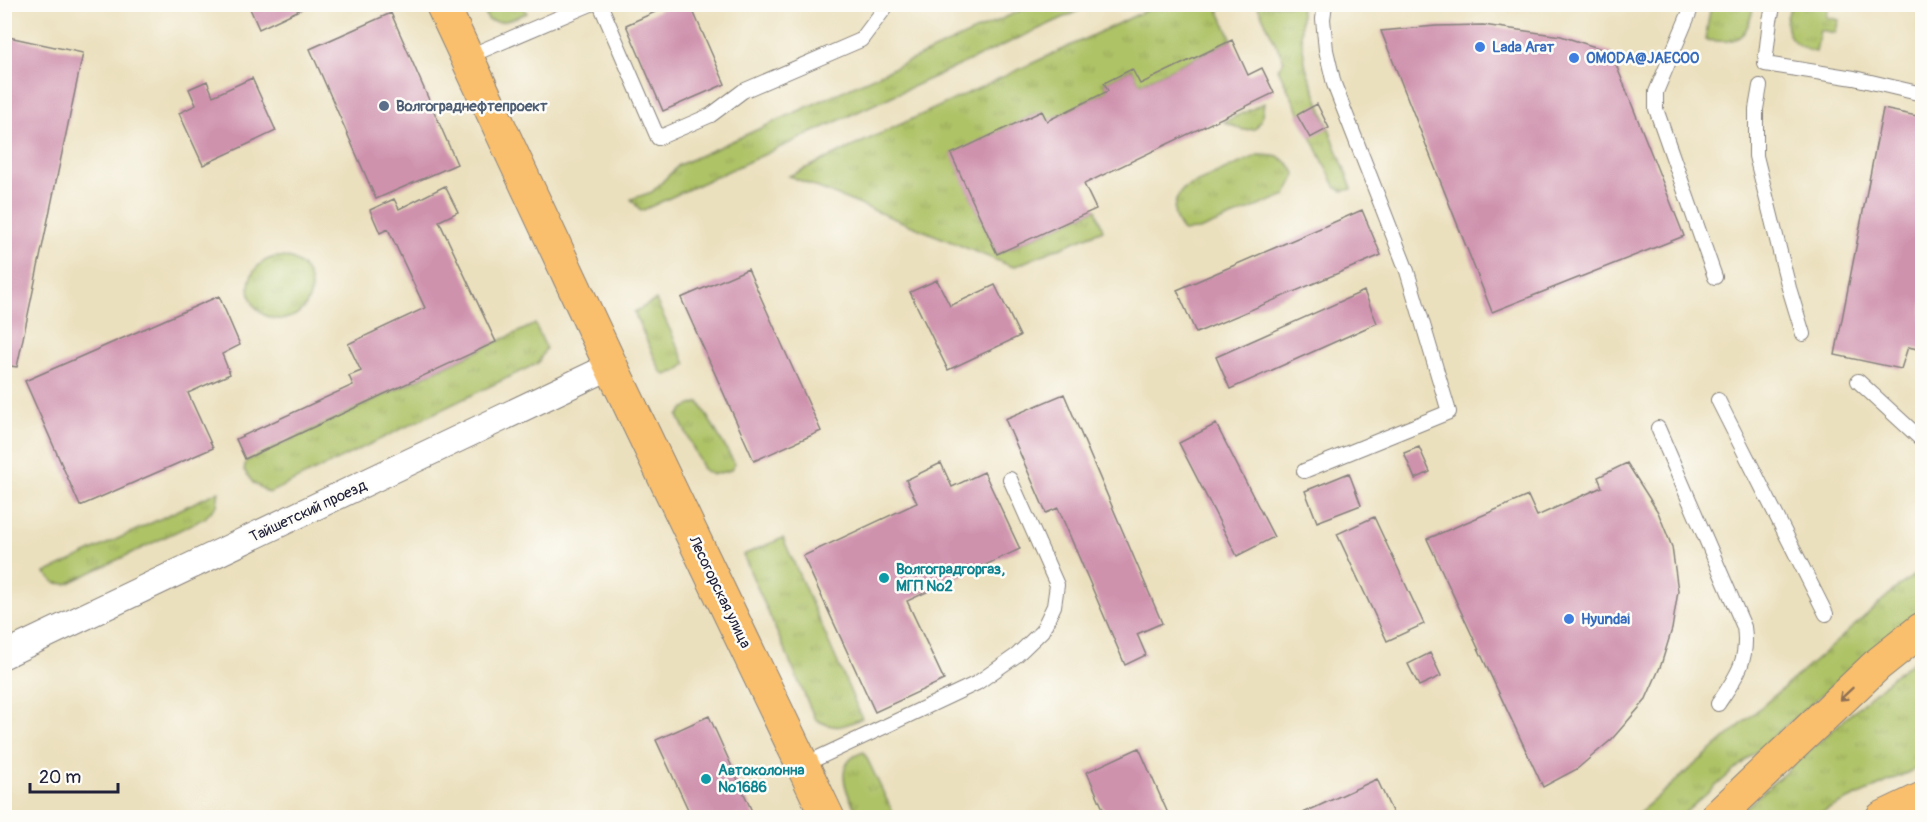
<svg xmlns="http://www.w3.org/2000/svg" width="1927" height="822" font-family="Pangolin,sans-serif">
<style>
.grass{fill:url(#grass-tufts);stroke:#687250;stroke-width:1.5}
.building{fill:#cf92ad}
.lines{fill:none;stroke-linecap:round;stroke-linejoin:round}
.service-casing{stroke:#86817c;stroke-width:16}
.minor-casing{stroke:#86817c;stroke-width:28}
.primary-casing{stroke:#86817c;stroke-width:35}
.trunk-casing{stroke:#86817c;stroke-width:35}
.service{stroke:#fff;stroke-width:14}
.minor{stroke:#fff;stroke-width:26}
.primary{stroke:#f9bf6d;stroke-width:33}
.trunk{stroke:#f9bf6d;stroke-width:33}
.oneway{stroke:#8e7054}
.shop-dot{fill:#3f7fe0;stroke:#fdfcf7;stroke-width:2}
.service-dot{fill:#5c6f8a;stroke:#fdfcf7;stroke-width:2}
.culture-dot{fill:#0f9aa8;stroke:#fdfcf7;stroke-width:2}
.labels{text-anchor:middle;stroke-width:5;stroke-linejoin:round;paint-order:stroke}
.shop-label{font-size:15px;font-weight:bold;fill:#366cbe;stroke:#fdfcf7;text-anchor:start}
.service-label{font-size:15px;font-weight:bold;fill:#4e5e75;stroke:#fdfcf7;text-anchor:start}
.street-label{font-size:15px;fill:#22223b;stroke:#fdfcf7}
.culture-label{font-size:15px;font-weight:bold;fill:#0d838f;stroke:#fdfcf7;text-anchor:start}
</style>
<defs>
<pattern id="grass-tufts" width="24" height="20" patternUnits="userSpaceOnUse" patternTransform="scale(1.5)"><rect width="24" height="20" fill="#aec266"/><path d="M3 7l-1-3M5 7V3M7 7l1-3M15 17l-1-3M17 17v-4M19 17l1-3" fill="none" stroke="#95a659"/></pattern>
</defs>
<rect width="100%" height="100%" fill="#fdfcf7"/>
<filter id="ink" filterUnits="userSpaceOnUse"><feTurbulence type="fractalNoise" baseFrequency=".0167" numOctaves="2"/><feDisplacementMap in="SourceGraphic" scale="12" xChannelSelector="R" yChannelSelector="G"/><feConvolveMatrix kernelMatrix="1 2 1 2 8 2 1 2 1" color-interpolation-filters="sRGB"/></filter>
<filter id="wash" filterUnits="userSpaceOnUse"><feTurbulence type="fractalNoise" baseFrequency=".008" numOctaves="4" result="noise"/><feDisplacementMap in="SourceGraphic" scale="24" xChannelSelector="R" yChannelSelector="G"/><feGaussianBlur stdDeviation="1.35" result="paint"/><feColorMatrix in="noise" values="0 0 0 0 0 0 0 0 0 0 0 0 0 0 0 0 0 1.4 0 .05"/><feComposite in="paint" operator="in"/></filter>
<g filter="url(#wash)">
<rect width="100%" height="100%" fill="#ebe0be"/>
<!-- grass -->
<path class="grass" d="M1035,4L1091,5L641,211L631,199L652,192L679,165Z
M481,5H523L527,13C514,18 502,25 488,20Z
M1158,5H1216L1232,40L1140,84L1132,69L1104,83L1108,91L1047,121L1042,111L952,154L997,254L1096,209L1103,230L1013,267L789,176Z
M1257,5H1301V35L1306,68L1352,189L1343,191L1336,188L1278,69L1284,61Z
M1711,5H1754C1746,39 1740,44 1705,40Z
M1793,5H1829L1826,17L1839,20L1835,33L1820,30L1816,52C1792,47 1777,28 1793,5Z
M1264,103L1261,121L1255,129L1243,130L1224,122Z
M1258,155C1277,155 1287,157 1296,175L1286,195L1199,230L1183,231C1171,216 1171,203 1184,188Z
M249 288a31 31 0 1 1 62 0a31 31 0 1 1-62 0Z
M656,300L686,364L677,371L666,375L661,372L634,312Z
M535,324L546,348L538,363L269,493L253,483L244,470L246,461Z
M699,402L735,464L731,470L712,475L703,469L678,416L684,408Z
M219,491L217,505L205,518L67,584L55,583L45,573Z
M783,538L862,718C842,727 836,731 815,719L743,555Z
M1922,569V608L1680,817L1633,818L1826,651L1894,590Z
M1922,655V766L1811,817L1734,818L1893,676Z
M864,752L895,817H860C847,796 830,762 864,752Z"/>
<g id="blocks">
<!-- building -->
<path class="building" d="M248,4H312L259,29Z
M552,4H567L554,10Z
M673,4H690L725,84L663,111L626,25Z
M391,13L457,164L376,199L310,49Z
M1483,25L1561,36L1611,52L1684,236L1492,312L1381,31L1436,26Z
M4,36L83,53L17,367L4,365Z
M1232,40L1248,75L1262,68L1274,93L1084,184L1096,209L997,254L951,154L1042,111L1047,121L1108,91L1104,83L1132,69L1140,84Z
M252,78L276,131L203,165L179,113L196,105L189,89L207,81L213,96Z
M1317,104L1329,128L1310,138L1297,115Z
M1883,109L1922,117V350L1908,347L1901,369L1835,355Z
M445,186L458,212L439,221L496,342L245,459L236,439L353,385L349,376L361,371L348,344L425,308L388,229L380,233L370,210L394,199L399,209Z
M1362,210L1381,255L1196,333L1177,290Z
M748,269L821,431L754,461L681,298Z
M937,280L950,306L995,285L1020,336L948,370L910,292Z
M1364,291L1377,323L1230,389L1216,357Z
M219,296L240,345L222,354L230,374L188,393L213,448L80,506L25,381Z
M1064,394L1162,623L1137,634L1146,655L1125,665L1058,508L1046,513L1005,419Z
M1216,424L1274,537L1237,556L1179,443Z
M1419,447L1430,472L1415,479L1404,453Z
M941,463L952,487L984,472L1020,549L907,601L944,680L875,712L803,556L917,503L906,480Z
M1627,463L1658,512L1672,547L1678,591L1672,629L1661,665L1645,701L1612,739L1577,769L1543,787L1427,539L1528,496L1537,516L1602,487L1598,477Z
M1349,473L1361,505L1317,522L1305,491Z
M1374,517L1424,624L1387,641L1337,534Z
M1430,653L1441,676L1419,686L1408,664Z
M709,716L755,818H692L656,740Z
M1139,748L1170,818H1107L1087,772Z
M1377,779L1395,818H1293L1301,814Z"/>
</g>
</g>
<g filter="url(#ink)">
<use href="#blocks" fill-opacity="0" stroke="#86817c" stroke-width="1.5"/>
<g class="lines">
<defs>
<path id="service" d="M600,4L658,138L711,115L743,91L861,40L888,4
M1693,4L1656,92V109L1715,277
M1774,4L1770,20L1765,64L1854,78L1922,94
M467,57L591,4
M1760,86L1756,109V156L1789,288L1803,334
M1858,381L1922,440
M1718,400L1826,614
M1658,428L1744,627C1749,661 1736,677 1718,704
M1304,471L1449,412L1407,271L1334,84L1326,50L1323,19L1325,4
M803,765L977,683L1017,655L1042,631L1054,606L1057,585L1010,479"/>
<path id="minor" d="M4,655L611,366"/>
<path id="primary" d="M442,4L611,366L828,818"/>
<path id="trunk" d="M1716,818L1877,665L1922,629
M1882,818L1922,799"/>
</defs>
<!-- service casing -->
<use href="#service" class="service-casing"/>
<!-- minor casing -->
<use href="#minor" class="minor-casing"/>
<!-- primary casing -->
<use href="#primary" class="primary-casing"/>
<!-- trunk casing -->
<use href="#trunk" class="trunk-casing"/>
<!-- service -->
<use href="#service" class="service"/>
<!-- minor -->
<use href="#minor" class="minor"/>
<!-- primary -->
<use href="#primary" class="primary"/>
<!-- trunk -->
<use href="#trunk" class="trunk"/>
</g>
<!-- one-way arrows -->
<defs><path id="oneway-shaft" d="M-6 0H5M1.5-3L5.5 0L1.5 3" fill="none" stroke-width="1.6" stroke-linecap="round" stroke-linejoin="round" transform="scale(1.5)"/></defs>
<use class="oneway" href="#oneway-shaft" transform="translate(1846 694) rotate(137)"/>
</g>
<!-- markers -->
<g class="shop-dot">
<circle cx="1480" cy="47" r="6"/>
<circle cx="1574" cy="58" r="6"/>
<circle cx="1569" cy="619" r="6"/>
</g>
<circle class="service-dot" cx="384" cy="106" r="6"/>
<g class="culture-dot">
<circle cx="884" cy="578" r="6"/>
<circle cx="706" cy="779" r="6"/>
</g>
<g class="labels">
<!-- shop labels -->
<g class="shop-label">
<text x="1492" y="52">Lada Агат</text>
<text x="1586" y="63">OMODA@JAECOO</text>
<text x="1581" y="624">Hyundai</text>
</g>
<!-- service labels -->
<g class="service-label">
<text x="396" y="111">Волгограднефтепроект</text>
</g>
<!-- street labels -->
<g class="street-label">
<text transform="translate(308 511) rotate(-25)" y="5">Тайшетский проезд</text>
<text transform="translate(720 592) rotate(64)" y="5">Лесогорская улица</text>
</g>
<!-- culture labels -->
<g class="culture-label">
<text x="896" y="574">Волгоградгоргаз,<tspan x="896" dy="17">МГП №2</tspan></text>
<text x="718" y="775">Автоколонна<tspan x="718" dy="17">№1686</tspan></text>
</g>
</g>
<!-- margin -->
<rect width="1927" height="822" fill="none" stroke="#fdfcf7" stroke-width="24"/>
<!-- scale -->
<path d="M30 783v9h88v-9" fill="none" stroke="#22223b" stroke-width="3"/>
<text x="39" y="783" font-size="18" fill="#22223b" stroke="#fdfcf7" stroke-width="4.5" paint-order="stroke">20 m</text>
</svg>
